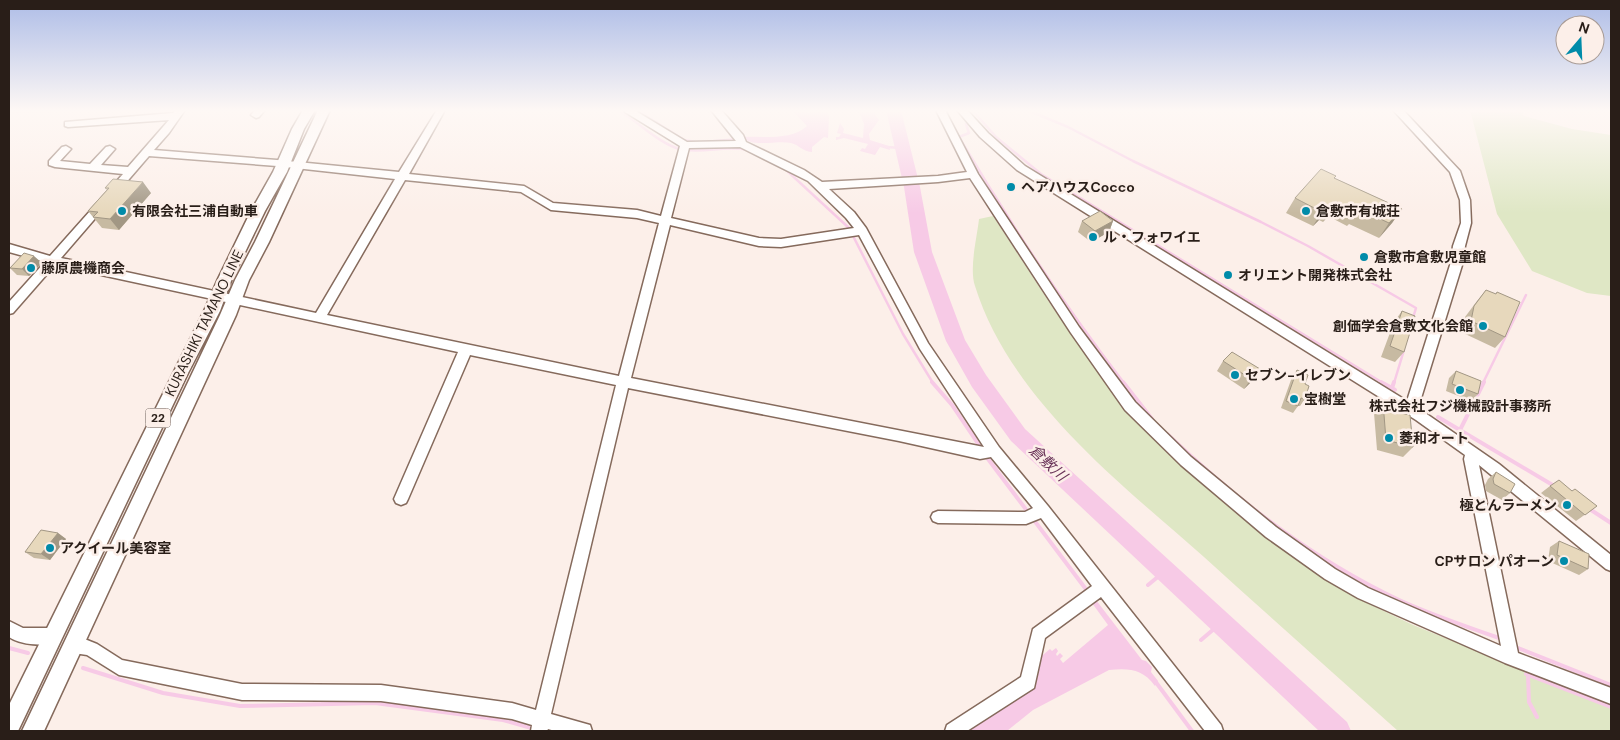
<svg xmlns="http://www.w3.org/2000/svg" width="1620" height="740" font-family="'DM Sans','Noto Sans JP',sans-serif">
<style>
.green{fill:#dfe7c5}
.water{fill:#f7cae6}
.lines{fill:none;stroke-linecap:round;stroke-linejoin:round}
.stream-far1{stroke:#f7cae6;stroke-width:2.5}
.stream{stroke:#f7cae6;stroke-width:4}
.river{fill:#f7cae6;fill-rule:evenodd}
.minor-casing{stroke:#856a5c;stroke-width:3}
.major-casing{stroke:#856a5c;stroke-width:3}
.minor{fill:#fff;fill-rule:evenodd}
.major{fill:#fff;fill-rule:evenodd}
.wall{fill:#c7baa2}
.shaded-wall{fill:#a29784}
.building{fill:#e7d8bc;stroke:#a29784}
.poi-dot{fill:#008ba9;stroke:#fcefe9;stroke-width:2}
.labels{text-anchor:middle;stroke-width:5;stroke-linejoin:round;paint-order:stroke}
.shield{fill:#fcefe9;stroke:#685d57;stroke-width:1}
.shield-label{font-size:12px;font-weight:bold;fill:#291e18}
.poi-label{font-size:14px;font-weight:bold;fill:#291e18;stroke:#fcefe9;text-anchor:start}
.street-label{font-size:14px;fill:#291e18;stroke:#fcefe9}
.water-label{font-size:15px;font-style:italic;fill:#6a3459;stroke:#fcefe9}
</style>
<rect width="100%" height="100%" fill="#fcefe9"/>
<!-- green -->
<path class="green" d="M1470,110H1521L1524,116L1572,129L1611,135V296L1587,293L1532,271L1497,214Z
M993,216L1051,305L1121,406L1168,454L1272,541L1321,575L1367,603L1413,625L1611,705V731H1398C1333,673 1268,615 1204,557C1119,482 1010,398 975,286C969,268 977,238 979,219Z"/>
<!-- water -->
<path class="water" d="M796,110L809,113L827,110L829,117L828,138L824,137L812,147V152C802,151 799,145 791,143C777,140 752,148 741,137C760,136 792,141 807,126L794,112Z
M862,110H872L879,120L869,134L870,140L889,146L890,150L880,147L875,155L860,151L862,148L865,149L868,144L844,138L836,140V137H839L841,134L837,133L840,123L844,129L843,133L863,138L864,124L860,114Z
M1096,600L1142,660L1146,661L1152,667L1151,672L1158,681L1155,686C1143,669 1129,668 1109,670L1033,710L1007,731H964L1015,697L1038,659L1050,649L1052,651L1056,648L1058,651L1056,654L1057,656L1060,653L1063,656L1060,659L1063,663L1108,625L1092,603Z"/>
<g class="lines">
<!-- stream-far1 -->
<path class="stream-far1" d="M617,110C637,120 659,144 680,149C702,154 725,145 747,150
M637,110L684,140L695,142
M1027,110L1068,127L1133,161L1261,222L1308,246L1416,308L1413,318
M9,112L86,110
M974,112L996,137L1041,174L1383,383
M966,124L969,133L959,137C1009,222 1064,305 1124,383
M704,142L738,139
M886,147L902,148
M784,168L849,228L903,334L933,383
M26,249L44,254
M1394,383L1404,350
M1483,383L1526,295"/>
<!-- stream -->
<path class="stream" d="M932,382L952,405L981,448
M1123,382L1152,419
M1381,382L1392,388
M1394,382L1392,388L1395,390
M1438,417L1556,487
M1460,430L1484,382
M1167,434C1237,500 1312,559 1399,600C1432,615 1467,627 1502,639
M985,455L1088,592
M1588,508L1611,523
M1148,585L1165,571
M1201,640L1221,623
M1513,646L1611,685
M9,648L28,653
M83,668L163,693L240,706L375,703L503,720L535,729
M1526,674L1611,707
M1528,675L1529,702L1537,717
M1155,681L1192,731"/>
<!-- river -->
<path class="river" d="M886,110H901L920,187L932,252L965,340L986,375L1025,429L1347,722L1351,731H1319L1011,441L972,387L946,341L914,252L904,187Z"/>
<defs>
<path id="minor" d="M176,110H185L169,133L154,150L277,160L399,172L437,110H445L409,174L524,186L553,203L637,210L661,216L680,146L625,112L624,110H634L687,142L736,141L711,110H721L743,135L746,142L804,170L822,182L938,176L967,172L936,110H945L978,174L1079,327L1135,402L1191,457L1276,527L1335,569L1368,588L1501,646L1464,459L1465,455L1416,420L1017,170L980,137L957,110H967L988,133L1025,166L1407,401L1451,262L1453,246L1461,223L1460,200L1450,172L1393,110H1403L1460,171L1470,200L1471,223L1465,246L1463,262L1418,408L1499,464L1611,555V571L1606,569L1479,465L1518,653L1611,688V704L1505,663L1358,598L1325,579L1266,537L1181,465L1125,410L1071,333L970,178L938,182L829,189L854,212L866,228L928,343L999,447L1048,506L1221,725L1223,731H1205L1101,597L1045,638L1034,688L967,731H945L947,725L1021,677L1033,629L1092,586L1041,518L1026,524L938,523L933,521L931,517L933,513L938,511L1025,512L1033,508L991,457L980,459L899,441L628,388L551,714L590,725L592,731H555L548,729L547,731H531L532,725L512,719L381,701L242,700L119,675L87,655L67,652L65,647L67,642L82,638L97,644L122,660L242,684L381,685L512,703L536,710L616,385L470,355L408,499L406,503L401,505L396,503L394,499L458,352L55,265L13,313L9,314V302L45,262L9,252V244L50,256L123,174L55,167L49,165V161L62,147L66,146L71,149L60,161L90,164L106,147L110,146L115,149L101,165L128,167L169,120L68,127L65,126V122L173,113ZM740,147L808,181L846,218L854,228L781,239L759,238L671,218L689,148ZM149,156L277,166L395,179L316,313L61,258ZM405,180L521,192L551,210L637,218L659,223L619,376L327,315ZM670,225L759,246L781,247L859,235L920,349L984,447L631,378Z
M255,110H265L259,117L256,118L251,115Z
M9,621L23,628H53L58,631L61,636L58,641C44,647 21,645 9,637Z"/>
<path id="major" d="M303,110H315L304,129L287,172L265,211L231,281L220,311L188,373L18,731H9V705L204,311L217,281L251,211L273,172L292,129Z
M318,110H330L269,242L249,280L236,315L44,731H22L220,315L235,280L255,242Z"/>
</defs>
<!-- minor casing -->
<use href="#minor" class="minor-casing"/>
<!-- major casing -->
<use href="#major" class="major-casing"/>
<!-- minor -->
<use href="#minor" class="minor"/>
<!-- major -->
<use href="#major" class="major"/>
</g>
<!-- wall -->
<path class="wall" d="M1334,178L1402,209L1392,223L1379,238L1349,224L1347,226L1328,216L1323,222L1319,220L1313,226L1286,213L1295,198Z
M105,188L151,193L119,230L102,228L88,211L107,190Z
M1082,221H1113L1109,232L1091,242L1078,232Z
M42,263L29,276L17,275L10,268Z
M1486,290L1505,337L1495,348L1461,332L1465,317L1477,301Z
M1402,311L1404,352L1395,362L1381,357L1394,322Z
M1223,361L1260,369L1253,380L1244,389L1217,371Z
M1297,370L1305,384V399L1300,406H1298L1293,413L1281,408L1292,377Z
M1456,371L1478,394L1471,401L1446,391L1449,378Z
M1383,402L1396,412L1413,447L1403,457L1377,450L1374,413Z
M1496,472L1510,493L1502,500L1486,491L1485,485L1488,479Z
M1550,486L1572,491L1597,506L1576,521L1541,493Z
M58,533L66,539L50,560L34,558L25,552Z
M1559,541L1588,569L1579,575L1548,561L1550,547Z"/>
<!-- shaded-wall -->
<path class="shaded-wall" d="M143,182L151,193L119,230L110,219Z
M1337,202L1328,216L1323,222L1332,207Z
M1328,206L1319,220L1313,226L1322,212Z
M1402,209L1392,223L1379,238L1389,223Z
M1113,221L1109,232L1091,242L1095,231Z
M34,256L42,263L29,276L22,269Z
M1260,369L1253,380L1244,389L1251,379Z
M58,533L66,539L50,560L41,554Z"/>
<!-- building -->
<path class="building" d="M1321,169L1336,176L1334,178L1402,209L1389,223L1359,209L1357,211L1337,202L1332,207L1328,206L1322,212L1295,198Z
M113,179L143,182L110,219L93,217L98,212L88,211L109,188H105Z
M1100,211L1113,221L1095,231L1082,221Z
M24,253L34,256L22,269L10,268Z
M1486,290L1496,294L1497,292L1520,302L1505,337L1471,321L1474,306Z
M1402,311L1415,316L1404,352L1390,346Z
M1232,352L1260,369L1251,379L1223,361Z
M1297,370L1308,375L1305,384L1309,386L1305,399L1301,398L1298,406L1286,401Z
M1456,371L1481,381L1478,394L1452,384Z
M1383,402L1396,405V412L1410,415L1413,447L1386,440Z
M1496,472L1515,484L1510,493L1494,484L1493,479Z
M1559,480L1572,491L1575,489L1597,506L1585,515L1550,486Z
M41,530L58,533L41,554L25,552Z
M1559,541L1589,554L1588,569L1557,555Z"/>
<!-- sky -->
<linearGradient id="sky" x2="0" y2="1"><stop stop-color="#aebde7"/><stop offset="0.52" stop-color="#fef8f5"/><stop offset="1" stop-color="#fef8f5" stop-opacity="0"/></linearGradient>
<rect width="1620" height="213" fill="url(#sky)"/>
<!-- markers -->
<g class="poi-dot">
<circle cx="1011" cy="187" r="5"/>
<circle cx="122" cy="211" r="5"/>
<circle cx="1306" cy="211" r="5"/>
<circle cx="1093" cy="237" r="5"/>
<circle cx="1364" cy="257" r="5"/>
<circle cx="31" cy="268" r="5"/>
<circle cx="1228" cy="275" r="5"/>
<circle cx="1483" cy="326" r="5"/>
<circle cx="1235" cy="375" r="5"/>
<circle cx="1460" cy="390" r="5"/>
<circle cx="1294" cy="399" r="5"/>
<circle cx="1389" cy="438" r="5"/>
<circle cx="1567" cy="505" r="5"/>
<circle cx="50" cy="548" r="5"/>
<circle cx="1564" cy="561" r="5"/>
</g>
<g class="labels">
<!-- shield labels -->
<rect class="shield" x="145.5" y="408.5" width="25" height="19" rx="4"/>
<g class="shield-label">
<text x="158" y="422">22</text>
</g>
<!-- poi labels -->
<g class="poi-label">
<text x="1021" y="192">ヘアハウスCocco</text>
<text x="132" y="216">有限会社三浦自動車</text>
<text x="1316" y="216">倉敷市有城荘</text>
<text x="1103" y="242">ル・フォワイエ</text>
<text x="1374" y="262">倉敷市倉敷児童館</text>
<text x="41" y="273">藤原農機商会</text>
<text x="1238" y="280">オリエント開発株式会社</text>
<text x="1473" y="331" text-anchor="end">創価学会倉敷文化会館</text>
<text x="1245" y="380">セブン-イレブン</text>
<text x="1304" y="404">宝樹堂</text>
<text x="1460" y="411" text-anchor="middle">株式会社フジ機械設計事務所</text>
<text x="1399" y="443">菱和オート</text>
<text x="1557" y="510" text-anchor="end">極とんラーメン</text>
<text x="60" y="553">アクイール美容室</text>
<text x="1554" y="566" text-anchor="end">CPサロン パオーン</text>
</g>
<!-- street labels -->
<g class="street-label">
<text transform="translate(204 323) rotate(-64)" y="5">KURASHIKI TAMANO LINE</text>
</g>
<!-- water labels -->
<g class="water-label">
<text transform="translate(1048 463) rotate(43)" y="5">倉敷川</text>
</g>
</g>
<!-- border -->
<rect width="1620" height="740" fill="none" stroke="#291e18" stroke-width="20"/>
<!-- north arrow -->
<g transform="translate(1580 40) rotate(19)"><circle r="24" fill="#fcefe9" stroke="#a89b95"/>
<path d="M0-4L9 19L0 12L-9 19Z" fill="#008ba9"/>
<text y="-8" font-size="14" font-weight="bold" text-anchor="middle" fill="#291e18">N</text>
</g>
</svg>
